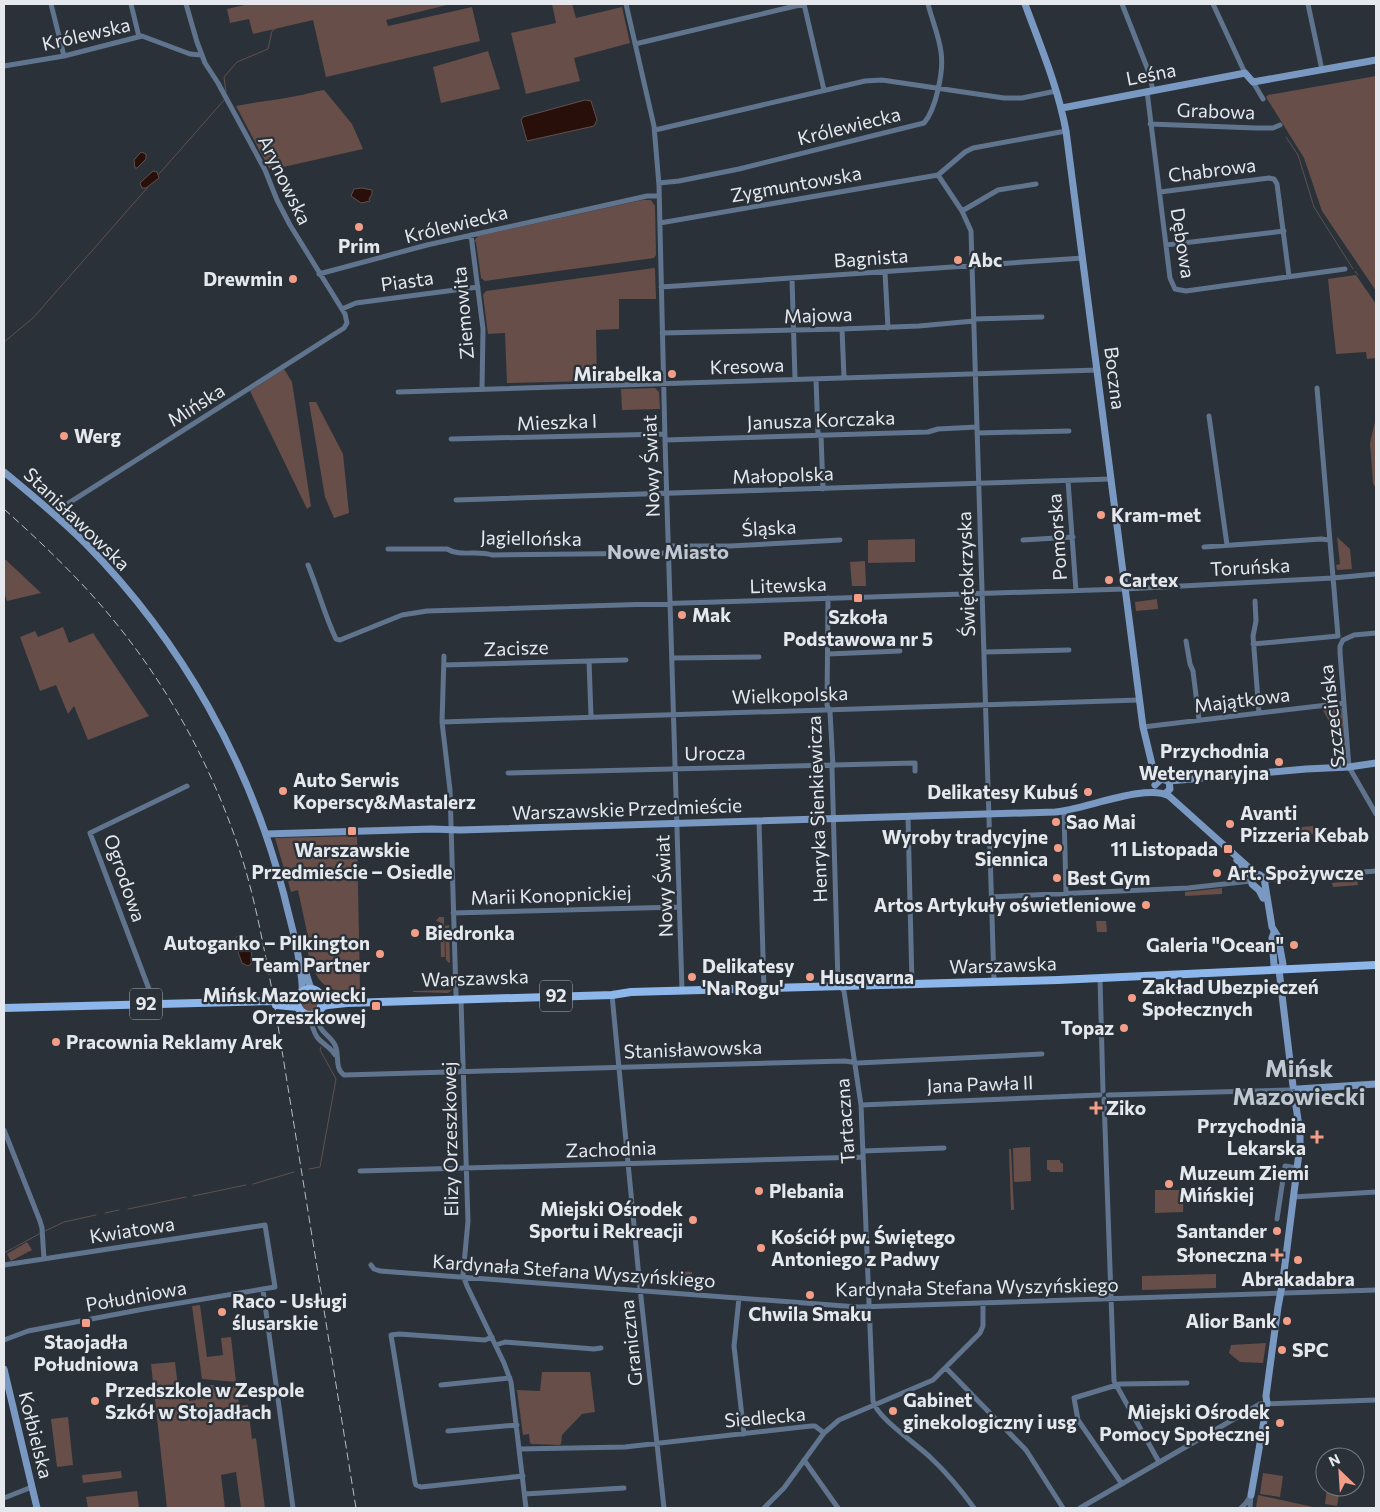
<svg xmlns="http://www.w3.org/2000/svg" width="1380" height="1512" font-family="Commissioner,sans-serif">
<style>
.green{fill:#674e48}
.water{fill:#280f09;stroke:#61504e}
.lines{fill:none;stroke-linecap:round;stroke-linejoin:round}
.stream{stroke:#61504e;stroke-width:1}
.street{stroke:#60748e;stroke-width:5}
.secondary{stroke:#7a99c2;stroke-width:7}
.primary{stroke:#8db6eb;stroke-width:8}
.rail{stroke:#b7bcc2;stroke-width:1;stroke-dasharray:8 4;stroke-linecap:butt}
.poi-dot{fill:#f49e88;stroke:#2a3139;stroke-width:2}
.labels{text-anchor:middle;stroke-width:4.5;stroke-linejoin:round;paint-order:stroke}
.shield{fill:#2a3139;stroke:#adb2b8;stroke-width:1}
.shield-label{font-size:18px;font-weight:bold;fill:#e5e9ee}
.street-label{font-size:19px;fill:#e5e9ee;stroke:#2a3139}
.poi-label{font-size:19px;font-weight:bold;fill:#e5e9ee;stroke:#2a3139;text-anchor:start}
.neighbourhood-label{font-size:20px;font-weight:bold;fill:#bfc7d1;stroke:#2a3139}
.district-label{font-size:24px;font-weight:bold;fill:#bfc7d1;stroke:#2a3139}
</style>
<rect width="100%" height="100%" fill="#2a3139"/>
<!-- green -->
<path class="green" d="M249,4H451L386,20L388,26L472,7L480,41L326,77L313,20L253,34L249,19L230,23L227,9Z
M552,4H572L576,18L622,7L630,43L574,58L580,81L526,94L511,33L556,23Z
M488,51L500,89L441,103L433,67Z
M1376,76V291L1322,211L1304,158L1266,97L1268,95Z
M324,90L352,124L363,149L270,170L236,106C256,102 276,100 296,96C305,95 314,91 324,90Z
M642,200H651L655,206L656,255L654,258L485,281L481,278L476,242L474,241L478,236Z
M654,268L655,269L656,299H619V329L596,330L597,381L507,383L505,333L488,334L483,295L486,291Z
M1356,275L1376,304V358L1367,359L1366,352L1336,354L1328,279Z
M284,369L292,382L311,506L307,509L250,391Z
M655,388L659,392L660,409L622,410L621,389Z
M309,402H316L343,454L349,513L334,518L325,497Z
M1376,418V489L1373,483L1370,443Z
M1337,537L1350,549L1352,569L1337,570L1336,565L1340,564Z
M915,539V562L868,563V540Z
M4,560H6L41,593L7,601L4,592Z
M865,561L866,586H852L850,562Z
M1157,599L1158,609L1136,611L1135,602Z
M63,627L69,643L93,633L149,716L88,740L74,706L68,714L56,685L40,691L20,637L35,631L38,637Z
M1326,707H1337L1342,709L1345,748L1344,749L1323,710Z
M1313,826L1314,834L1302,835L1301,827Z
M357,836L360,989C352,989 339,992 332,989C313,982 308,955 305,938L308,937L298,890L291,892L275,838Z
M1357,880L1358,885L1333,887L1332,883Z
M1222,888V894L1185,896V892Z
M439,917H444L445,957H441L440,922L436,921Z
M1096,921H1106L1107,932H1097Z
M449,925L450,962L449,963L446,960L445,926Z
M452,990L448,993L413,992V991Z
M300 1001a10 10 0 1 1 20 0a10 10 0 1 1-20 0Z
M1030,1147L1031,1181L1014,1182L1013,1148Z
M1009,1149H1011L1014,1210H1011Z
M1047,1160H1060V1162L1063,1164V1172H1050L1049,1170H1047Z
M1184,1190L1183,1212L1155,1213V1190Z
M27,1242L32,1250L11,1261L7,1254Z
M678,1271L692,1272V1281L677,1280Z
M1216,1274V1288L1142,1290V1276Z
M200,1305L207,1357L223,1355L221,1338L231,1337L236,1382L202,1379L192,1306Z
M1266,1343L1263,1363L1240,1362L1229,1353L1231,1345Z
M175,1362L179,1395L187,1394L189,1401L196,1400L194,1386L211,1385L237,1386L239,1406L248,1405L252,1439L256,1438L265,1508H241L236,1472L221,1475L225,1508H167L151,1364Z
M542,1372H590L595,1412L582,1414L562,1435L561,1444L559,1445L532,1444L530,1443L529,1434L523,1435L517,1390L540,1391Z
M68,1417L73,1465L57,1467L51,1419Z
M121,1471L122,1478L83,1483L82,1475Z
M1263,1473L1283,1476L1280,1497L1260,1494Z
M1327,1488L1340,1490L1337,1506L1325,1504Z
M137,1491L139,1508H88L86,1497Z
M1258,1495L1318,1508H1256Z"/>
<!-- water -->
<path class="water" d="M585,100L591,101L597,120L594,126L527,141L521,120L523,117Z
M141,152L146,154V159L137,168H135L134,160Z
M153,171L157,172L159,178L146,188H142L140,183Z
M362,188L372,190V194L369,199L370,201L361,203L351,196L354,189Z
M243,934C250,941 253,955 251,964L248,966L242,963L234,941L237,936Z"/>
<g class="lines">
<!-- stream -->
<path class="stream" d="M226,92L224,77L237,62L268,49L272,31L298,12L328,4
M1286,137L1298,155L1314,207L1353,269
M159,174L225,99
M1355,271L1358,275
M4,342L33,318L148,187
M1376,424L1371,445L1376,485
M309,1169L320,1167L336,1079L320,1050L321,1047
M253,1184L294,1172
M193,1196L246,1185
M128,1209L186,1197
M105,1213L119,1210
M45,1231L64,1222L96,1215
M4,1253L41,1233"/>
<!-- street -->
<path class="street" d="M51,4L64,56
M131,4L139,37
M626,4L654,126L659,185L665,440L682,991
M804,4L824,90
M1122,4L1148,70L1153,90
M1213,4L1245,73
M1308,4L1322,70
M635,44L804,4
M4,66L64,56L142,36L190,54L201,55
M1253,82L1263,99
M1147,91L1170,278L1175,289L1186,291L1345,269
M1150,124L1256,128H1273L1280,125
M655,130L865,81L882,80L1004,98H1022L1056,91
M938,175L962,211L971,231L994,982
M938,175L965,152L973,148L1066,131
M659,183L679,181L739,169L924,123C936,109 944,71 941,52C939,36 932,20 928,4
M1160,192L1269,178L1274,179L1277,184L1289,276
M962,211L998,190L1036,184
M660,223L938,175
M471,235L483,329L482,389
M1166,245L1284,231
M885,272L888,328
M319,274L427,245L647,196H659
M792,278L795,379
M661,287L1083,258
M342,309L356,303L478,287
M974,319L1042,317
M842,329L844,378
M662,333L842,329L919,326L974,321
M816,379L818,435
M1317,388L1338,636
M398,392L1098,370
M1209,416L1227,545
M977,433L1069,431
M821,435L823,489
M451,439L665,434
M665,440L928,432L938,429L977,427
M1068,481L1076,591
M456,500L1111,479
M53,513L344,328L347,323L345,314L290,225L277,200L265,170L218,83L205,63L197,42L186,4
M1023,540L1073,537
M669,546H730L840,540
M1204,547L1321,539L1330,540
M388,549H447C460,557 477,550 492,555L669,553
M308,565C318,589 324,614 336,639L340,640L402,615L427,611L1125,589L1333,578L1376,574
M828,598L827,705L830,712L833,766L832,768L838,983L844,991L861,1105L873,1401C877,1418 917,1444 931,1458C947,1473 961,1490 974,1508
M1255,601L1256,621L1253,636L1259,713
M1343,640L1340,646V653L1349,767L1376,814
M1343,640L1354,635L1376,633
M1186,641L1190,664L1193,671L1199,720
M1253,644L1338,636
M984,652L1069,650
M828,654L900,651
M444,656L442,722L450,790L456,995
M672,658L759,657
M589,661L626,660
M444,665L589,661L591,716
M442,722L1139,700
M1143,727L1344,703
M508,773L915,763V771
M1064,812L1066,894
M908,817L912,985
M759,821L764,989
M1265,880L1376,871
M991,897L1188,888L1251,881
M453,913L679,907
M1100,978L1103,1091
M612,995L640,1288L664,1508
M461,1000L468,1221L463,1275L467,1286L504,1363L511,1382L526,1508
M153,1004L152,997L90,833L187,786
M319,1011C315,1032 328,1032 335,1045C340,1055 334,1068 344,1075L845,1061L858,1063L1042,1054
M306,1014C312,1021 312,1029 317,1037C322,1044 331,1047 335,1055
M1108,1095L1290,1090
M1104,1099L1114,1381L1159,1462
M861,1105L1100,1095
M4,1130L40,1221L42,1228L44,1259
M863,1151L944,1148
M360,1171L863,1157
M1293,1197L1376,1192
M1277,1219L1285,1166L1297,1168
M4,1265L265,1225L275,1287L144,1309L28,1331L4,1340
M371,1265L374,1269L380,1271L858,1307L1376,1290
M263,1290L293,1508
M739,1298L734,1346L744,1434
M492,1337L485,1340L399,1334L391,1335L415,1482L416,1485L421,1487L523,1476
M496,1345L505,1342L594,1349L601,1348
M946,1368L1026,1450L1063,1508
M441,1385L510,1378
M448,1431L517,1425
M520,1449L625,1447L811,1426H815L824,1433L839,1420L933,1380L980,1333L983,1326V1304
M804,1460L838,1508
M1122,1484L1078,1420L1074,1398L1120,1384L1187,1383
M525,1494L624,1488
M4,1498L32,1487
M764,1508L784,1488L824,1433
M1080,1508L1260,1404L1376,1400
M1241,1508L1246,1503L1251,1495
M1250,1508L1251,1495"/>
<!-- secondary -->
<path class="secondary" d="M1025,4C1040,45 1058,87 1066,131L1143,727L1156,781
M1062,108L1235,75L1245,73L1253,82L1376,60
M4,472C32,495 60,518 86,544C182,642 250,763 284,895C289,917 296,939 299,961C300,971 303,981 302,991
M1169,781L1306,769L1349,767L1376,763
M1155,785L1161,779L1169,781L1170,789L1165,794
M266,834L432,829L460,830L1055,812C1083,810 1146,783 1169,796L1256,874L1260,875L1264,878L1272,927L1278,937L1282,959L1283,964L1279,970
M1237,860L1252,877
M1256,874L1252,877V884L1259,890L1263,898
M1274,932L1272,938L1274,965L1279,970
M303,964L311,989
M1279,970L1293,1086
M1298,1089L1376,1084
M4,1369L37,1508
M1251,1495L1267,1403L1266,1396L1278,1307L1283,1280L1300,1145V1132L1294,1094"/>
<!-- primary -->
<path class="primary" d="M297 1002a13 13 0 1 1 26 0a13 13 0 1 1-26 0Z
M321,995L328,998H355
M276,1005L298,1007
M321,1007L328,1005L347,1003L612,995L631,992L1058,980L1376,965
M4,1008L272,1001L291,999L299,995"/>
<!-- rail -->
<path class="rail" d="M4,509C43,544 82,581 115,622C172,692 215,773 242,858C256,903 264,949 273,995L356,1508"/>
</g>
<!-- markers -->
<g class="poi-dot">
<circle cx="359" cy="227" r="5"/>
<circle cx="958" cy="260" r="5"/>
<circle cx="293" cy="279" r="5"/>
<circle cx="672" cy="374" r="5"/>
<circle cx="64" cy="436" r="5"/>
<circle cx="1101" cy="515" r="5"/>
<circle cx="1109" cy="580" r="5"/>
<rect x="853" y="593" width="10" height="10" rx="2.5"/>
<circle cx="682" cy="615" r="5"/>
<circle cx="1279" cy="762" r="5"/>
<circle cx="283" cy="791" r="5"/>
<circle cx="1088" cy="792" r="5"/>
<circle cx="1056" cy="822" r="5"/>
<circle cx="1230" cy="824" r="5"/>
<rect x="347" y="826" width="10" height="10" rx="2.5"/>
<circle cx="1058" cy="848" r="5"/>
<rect x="1223" y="844" width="10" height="10" rx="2.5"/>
<circle cx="1217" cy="873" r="5"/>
<circle cx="1057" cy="878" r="5"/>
<circle cx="1146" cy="905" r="5"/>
<circle cx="415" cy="933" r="5"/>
<circle cx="1294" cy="945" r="5"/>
<circle cx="380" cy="954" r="5"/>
<circle cx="692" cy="977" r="5"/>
<circle cx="810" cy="977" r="5"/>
<circle cx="1132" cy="998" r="5"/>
<rect x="371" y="1001" width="10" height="10" rx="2.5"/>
<circle cx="1124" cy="1028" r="5"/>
<circle cx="56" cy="1042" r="5"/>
<path d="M1093.5 1100.5h5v5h5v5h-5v5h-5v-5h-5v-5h5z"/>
<path d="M1314.5 1129.5h5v5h5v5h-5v5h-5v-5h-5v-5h5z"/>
<circle cx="1169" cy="1184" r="5"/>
<circle cx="759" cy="1191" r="5"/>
<circle cx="693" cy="1220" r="5"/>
<circle cx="1277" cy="1231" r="5"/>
<circle cx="761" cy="1248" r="5"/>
<path d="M1274.5 1247.5h5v5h5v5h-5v5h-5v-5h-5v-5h5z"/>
<circle cx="1298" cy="1260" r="5"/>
<circle cx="810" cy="1295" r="5"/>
<circle cx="222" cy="1312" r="5"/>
<circle cx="1287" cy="1321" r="5"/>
<rect x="81" y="1318" width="10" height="10" rx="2.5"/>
<circle cx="1282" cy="1350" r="5"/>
<circle cx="95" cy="1401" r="5"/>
<circle cx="893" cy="1411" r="5"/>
<circle cx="1280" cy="1423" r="5"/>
</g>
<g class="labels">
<!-- shield labels -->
<g class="shield">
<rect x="540" y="980.5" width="32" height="31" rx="4"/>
<rect x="130" y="988.5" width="32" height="31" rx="4"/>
</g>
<g class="shield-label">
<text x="556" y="1002">92</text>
<text x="146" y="1010">92</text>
</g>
<!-- street labels -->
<g class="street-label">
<text transform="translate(86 34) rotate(-13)" y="7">Królewska</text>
<text transform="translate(1151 74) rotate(-11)" y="7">Leśna</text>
<text transform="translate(1216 111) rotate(2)" y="7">Grabowa</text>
<text transform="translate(849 126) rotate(-14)" y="7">Królewiecka</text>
<text transform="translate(1212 170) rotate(-7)" y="7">Chabrowa</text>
<text transform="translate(285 180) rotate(64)" y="7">Arynowska</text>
<text transform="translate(796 184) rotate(-10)" y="7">Zygmuntowska</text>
<text transform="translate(456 224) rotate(-14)" y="7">Królewiecka</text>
<text transform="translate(1183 243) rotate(81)" y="7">Dębowa</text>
<text transform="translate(871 258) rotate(-4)" y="7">Bagnista</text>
<text transform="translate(407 281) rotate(-8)" y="7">Piasta</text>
<text transform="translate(463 313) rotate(-95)" y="7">Ziemowita</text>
<text transform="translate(818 315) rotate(-2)" y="7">Majowa</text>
<text transform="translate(747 366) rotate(-2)" y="7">Kresowa</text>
<text transform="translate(1115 378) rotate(83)" y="7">Boczna</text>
<text transform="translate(196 405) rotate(-32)" y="7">Mińska</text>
<text transform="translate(821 420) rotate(-2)" y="7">Janusza Korczaka</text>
<text transform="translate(557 422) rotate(-2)" y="7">Mieszka I</text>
<text transform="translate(651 466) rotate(-92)" y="7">Nowy Świat</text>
<text transform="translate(783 475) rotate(-2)" y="7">Małopolska</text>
<text transform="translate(77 519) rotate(44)" y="7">Stanisławowska</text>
<text transform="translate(769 528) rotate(-3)" y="7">Śląska</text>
<text transform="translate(1057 537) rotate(-94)" y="7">Pomorska</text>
<text transform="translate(531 538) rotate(1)" y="7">Jagiellońska</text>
<text transform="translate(1250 567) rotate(-3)" y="7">Toruńska</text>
<text transform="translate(966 574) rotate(-92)" y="7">Świętokrzyska</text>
<text transform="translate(788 585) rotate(-2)" y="7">Litewska</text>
<text transform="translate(516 648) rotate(-2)" y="7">Zacisze</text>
<text transform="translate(790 695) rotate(-2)" y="7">Wielkopolska</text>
<text transform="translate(1242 700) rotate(-7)" y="7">Majątkowa</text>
<text transform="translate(1332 716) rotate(-97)" y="7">Szczecińska</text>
<text transform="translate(715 753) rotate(-1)" y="7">Urocza</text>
<text transform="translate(627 809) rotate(-2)" y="7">Warszawskie Przedmieście</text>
<text transform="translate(817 809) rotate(-92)" y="7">Henryka Sienkiewicza</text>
<text transform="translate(125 878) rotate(71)" y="7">Ogrodowa</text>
<text transform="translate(664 886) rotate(-92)" y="7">Nowy Świat</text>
<text transform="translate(551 895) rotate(-2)" y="7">Marii Konopnickiej</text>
<text transform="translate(1003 965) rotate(-2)" y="7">Warszawska</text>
<text transform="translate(475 978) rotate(-2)" y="7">Warszawska</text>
<text transform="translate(693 1049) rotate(-2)" y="7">Stanisławowska</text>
<text transform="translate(980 1084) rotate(-2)" y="7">Jana Pawła II</text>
<text transform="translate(845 1121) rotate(-94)" y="7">Tartaczna</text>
<text transform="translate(450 1139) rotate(-91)" y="7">Elizy Orzeszkowej</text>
<text transform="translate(611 1149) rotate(-2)" y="7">Zachodnia</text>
<text transform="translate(132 1230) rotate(-9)" y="7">Kwiatowa</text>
<text transform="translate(574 1271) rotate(4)" y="7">Kardynała Stefana Wyszyńskiego</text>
<text transform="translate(977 1287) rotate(-1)" y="7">Kardynała Stefana Wyszyńskiego</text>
<text transform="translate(136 1296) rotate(-10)" y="7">Południowa</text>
<text transform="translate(631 1343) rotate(-96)" y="7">Graniczna</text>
<text transform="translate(765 1417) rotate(-5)" y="7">Siedlecka</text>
<text transform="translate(36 1435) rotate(76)" y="7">Kołbielska</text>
</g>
<!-- poi labels -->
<g class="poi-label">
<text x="359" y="253" text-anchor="middle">Prim</text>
<text x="968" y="267">Abc</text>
<text x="283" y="286" text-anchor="end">Drewmin</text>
<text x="662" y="381" text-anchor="end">Mirabelka</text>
<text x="74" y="443">Werg</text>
<text x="1111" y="522">Kram-met</text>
<text x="1119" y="587">Cartex</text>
<text x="692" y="622">Mak</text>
<text x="858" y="624" text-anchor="middle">Szkoła<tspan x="858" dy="22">Podstawowa nr 5</tspan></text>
<text x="1269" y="758" text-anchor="end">Przychodnia<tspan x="1269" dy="22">Weterynaryjna</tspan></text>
<text x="293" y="787">Auto Serwis<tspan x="293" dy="22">Koperscy&amp;Mastalerz</tspan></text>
<text x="1078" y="799" text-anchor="end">Delikatesy Kubuś</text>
<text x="1240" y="820">Avanti<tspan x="1240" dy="22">Pizzeria Kebab</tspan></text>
<text x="1066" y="829">Sao Mai</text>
<text x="1048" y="844" text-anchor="end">Wyroby tradycyjne<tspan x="1048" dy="22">Siennica</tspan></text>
<text x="1218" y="856" text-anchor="end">11 Listopada</text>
<text x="352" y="857" text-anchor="middle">Warszawskie<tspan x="352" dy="22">Przedmieście – Osiedle</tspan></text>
<text x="1227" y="880">Art. Spożywcze</text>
<text x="1067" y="885">Best Gym</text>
<text x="1136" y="912" text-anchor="end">Artos Artykuły oświetleniowe</text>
<text x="425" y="940">Biedronka</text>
<text x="370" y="950" text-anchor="end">Autoganko – Pilkington<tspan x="370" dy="22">Team Partner</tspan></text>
<text x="1284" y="952" text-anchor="end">Galeria "Ocean"</text>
<text x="702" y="973">Delikatesy<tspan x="702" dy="22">'Na Rogu'</tspan></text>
<text x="820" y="984">Husqvarna</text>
<text x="1142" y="994">Zakład Ubezpieczeń<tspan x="1142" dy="22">Społecznych</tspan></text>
<text x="366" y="1002" text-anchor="end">Mińsk Mazowiecki<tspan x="366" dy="22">Orzeszkowej</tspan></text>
<text x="1114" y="1035" text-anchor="end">Topaz</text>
<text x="66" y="1049">Pracownia Reklamy Arek</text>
<text x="1106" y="1115">Ziko</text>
<text x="1306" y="1133" text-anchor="end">Przychodnia<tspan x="1306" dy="22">Lekarska</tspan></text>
<text x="1179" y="1180">Muzeum Ziemi<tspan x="1179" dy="22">Mińskiej</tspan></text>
<text x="769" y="1198">Plebania</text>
<text x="683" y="1216" text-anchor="end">Miejski Ośrodek<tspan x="683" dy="22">Sportu i Rekreacji</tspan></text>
<text x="1267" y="1238" text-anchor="end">Santander</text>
<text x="771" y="1244">Kościół pw. Świętego<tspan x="771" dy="22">Antoniego z Padwy</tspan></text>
<text x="1267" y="1262" text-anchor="end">Słoneczna</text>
<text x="1298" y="1286" text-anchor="middle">Abrakadabra</text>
<text x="232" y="1308">Raco - Usługi<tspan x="232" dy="22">ślusarskie</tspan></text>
<text x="810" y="1321" text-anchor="middle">Chwila Smaku</text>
<text x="1277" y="1328" text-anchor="end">Alior Bank</text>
<text x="86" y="1349" text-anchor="middle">Staojadła<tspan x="86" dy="22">Południowa</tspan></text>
<text x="1292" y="1357">SPC</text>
<text x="105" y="1397">Przedszkole w Zespole<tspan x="105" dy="22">Szkół w Stojadłach</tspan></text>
<text x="903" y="1407">Gabinet<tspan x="903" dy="22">ginekologiczny i usg</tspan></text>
<text x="1270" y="1419" text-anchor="end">Miejski Ośrodek<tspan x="1270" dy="22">Pomocy Społecznej</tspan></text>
</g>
<!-- neighbourhood labels -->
<g class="neighbourhood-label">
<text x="668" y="559">Nowe Miasto</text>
</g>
<!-- district labels -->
<g class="district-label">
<text x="1299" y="1077">Mińsk<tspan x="1299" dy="28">Mazowiecki</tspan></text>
</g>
</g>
<!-- border -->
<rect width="1380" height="1512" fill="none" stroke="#e5e9ee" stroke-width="10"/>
<!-- north arrow -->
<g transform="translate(1340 1472) rotate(335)"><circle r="24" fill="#2a3139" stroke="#757b81"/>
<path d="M0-4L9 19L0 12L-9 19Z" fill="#f49e88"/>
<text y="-8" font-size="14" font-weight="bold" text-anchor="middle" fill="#e5e9ee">N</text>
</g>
</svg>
